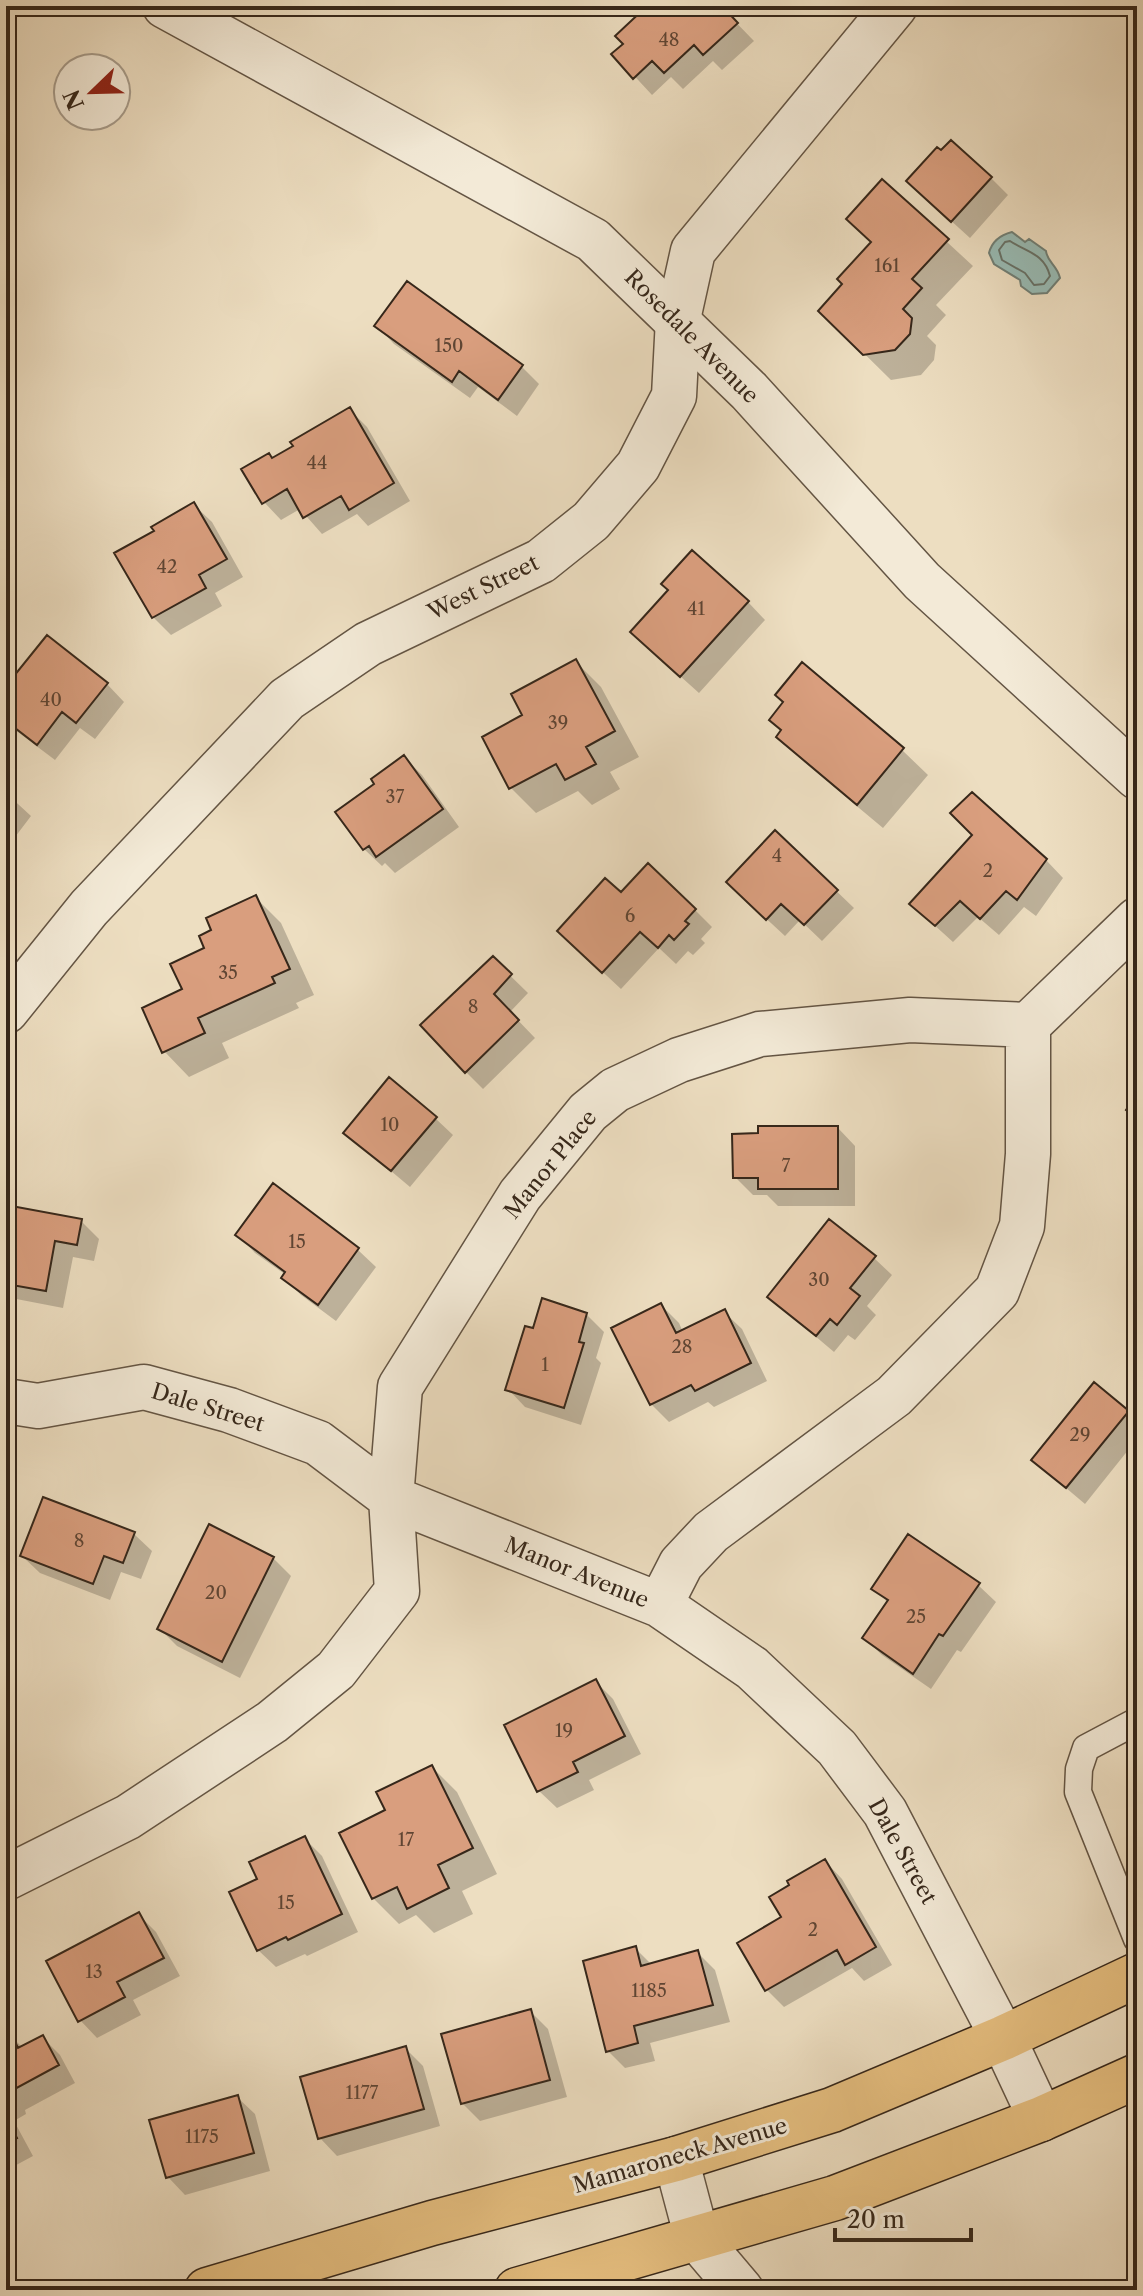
<svg xmlns="http://www.w3.org/2000/svg" width="1143" height="2296" font-family="'Libre Caslon Text',serif">
<style>
.water{fill:#99bcb5;stroke:#718077;stroke-width:2}
.shadow{fill:#0003}
.lines{fill:none;stroke-linecap:round;stroke-linejoin:round}
.shore{stroke:#687268;stroke-width:2}
.building{fill:#d99e7e;stroke:#36271a;stroke-width:2}
.service-casing{stroke:#645544;stroke-width:29}
.minor-casing{stroke:#645544;stroke-width:47}
.tertiary-casing{stroke:#645544;stroke-width:47}
.primary-casing{stroke:#36271a;stroke-width:47}
.service{stroke:#f3ead7;stroke-width:26}
.minor{stroke:#f3ead7;stroke-width:44}
.tertiary{stroke:#f3ead7;stroke-width:44}
.primary{stroke:#e6bf80;stroke-width:44}
.labels{text-anchor:middle;stroke-width:6;stroke-linejoin:round;paint-order:stroke}
.number-label{font-size:18px;fill:#5f4533}
.street-label{font-size:22px;fill:#36271a;stroke:#f3ead7}
</style>
<rect width="100%" height="100%" fill="#eddec1"/>
<filter id="stains"><feTurbulence type="fractalNoise" baseFrequency=".0025" numOctaves="4"/><feColorMatrix values="0 0 0 0 .2 0 0 0 0 .09 0 0 0 0 .02 0 0 0 .5 -.17"/></filter>
<radialGradient id="worn" r=".72"><stop offset=".6" stop-color="#630" stop-opacity="0"/><stop offset="1" stop-color="#630" stop-opacity=".3"/></radialGradient>
<!-- water -->
<path class="water" d="M1012,232L1025,242L1029,239L1046,251C1047,262 1057,265 1060,278L1047,293L1032,294L1021,286L1020,280L994,264L989,253C992,241 1000,235 1012,232Z"/>
<!-- shadow -->
<path class="shadow" d="M650,6H720L754,41L722,70L713,61L683,89L671,77L652,95L614,54L626,44Z
M941,153L991,178L1008,195L970,238L926,198Z
M882,182L973,266L936,305L946,315L927,336L936,345L934,360L921,375L891,380L820,310L844,284L872,243Z
M6,281L14,316L6,317Z
M377,326L522,367L539,384L517,416L478,387L470,398L394,344Z
M350,410L367,427L410,501L368,526L357,514L322,534L300,509L281,520L264,502Z
M194,505L212,522L243,577L215,593L222,606L171,635L153,617L117,554L157,532Z
M1137,512V524L1131,518Z
M671,590L748,602L765,620L699,693L650,649Z
M575,661L601,687L639,757L610,772L620,789L592,805L578,791L536,813L511,788L525,715Z
M6,678L107,684L124,702L95,739L80,728L55,760L6,723Z
M779,736L902,750L928,775L883,828L804,762Z
M404,757L422,775L459,827L395,873L385,863L382,866L364,849L377,784Z
M6,793L31,816L6,849Z
M776,833L854,908L822,941L800,920L785,936L746,900Z
M1046,860L1063,878L1036,916L1024,907L999,935L978,917L953,942L911,904Z
M621,895L695,910L712,927L701,939L705,943L693,955L688,951L676,964L659,948L621,989L577,948Z
M256,898L281,923L314,995L296,1003L299,1008L222,1043L229,1058L189,1077L164,1051L185,990L214,931Z
M493,959L528,993L510,1012L535,1038L483,1089L466,1072Z
M435,1118L453,1135L410,1187L346,1133Z
M838,1128L855,1146V1206H778L767,1195H753L735,1177Z
M274,1186L358,1250L376,1267L336,1321L301,1295L284,1278L286,1275L255,1253L238,1235Z
M6,1207L81,1221L99,1239L94,1261L73,1257L63,1308L6,1297Z
M874,1258L892,1275L867,1306L876,1315L855,1340L848,1335L834,1352L769,1297Z
M661,1305L679,1323L683,1332L724,1312L742,1329L767,1381L714,1407L708,1402L669,1422L651,1404Z
M586,1314L604,1332L596,1358L601,1363L581,1425L525,1407L508,1389L534,1331Z
M1127,1412L1137,1422V1439L1085,1504L1033,1460Z
M134,1534L152,1551L141,1579L121,1572L110,1600L40,1573L22,1556Z
M273,1558L291,1576L240,1678L177,1646L159,1628Z
M978,1585L996,1602L961,1652L957,1650L931,1689L882,1655L864,1638L888,1603L874,1588Z
M596,1682L613,1699L641,1754L589,1780L594,1790L557,1808L539,1791Z
M432,1767L457,1792L497,1874L462,1891L473,1914L434,1933L416,1915L399,1924L373,1898L388,1811Z
M304,1838L322,1856L358,1932L307,1956L305,1954L276,1967L258,1950L260,1880Z
M825,1861L842,1879L892,1965L864,1981L852,1968L784,2007L767,1990L740,1944L783,1918Z
M139,1915L156,1932L180,1976L133,2000L141,2015L97,2038L80,2020Z
M636,1949L652,1965L698,1953L715,1970L730,2022L650,2043L655,2061L625,2068L608,2051Z
M530,2011L548,2029L567,2097L480,2121L462,2103Z
M9,2034L23,2048L43,2038L60,2055L75,2083L25,2110L26,2114L14,2121L33,2156L7,2170L6,2036Z
M405,2048L423,2066L440,2126L337,2156L320,2138Z
M237,2097L255,2114L270,2171L185,2195L168,2177Z"/>
<g class="lines">
<!-- shore -->
<path class="shore" d="M1010,241C1026,252 1044,253 1050,276L1044,284L1034,285L1025,273L1002,260L999,250L1005,242Z"/>
</g>
<!-- building -->
<path class="building" d="M647,6H722L738,23L703,55L694,45L664,73L652,61L633,79L611,54L623,44L615,36Z
M951,140L992,177L951,222L906,181L937,147L941,150Z
M882,179L949,239L912,279L922,288L903,309L912,318L910,334L895,350L863,355L818,311L842,284L837,279L871,242L846,219Z
M407,281L523,365L498,400L459,371L452,382L374,326Z
M350,407L394,483L349,510L341,496L303,518L287,489L262,504L241,469L269,453L272,458L293,446L290,442Z
M194,502L227,559L199,575L206,588L152,618L114,553L154,531L151,527Z
M692,550L749,601L680,677L630,632L668,590L661,584Z
M47,635L108,683L76,723L62,712L37,745L6,721V675L9,671L14,676Z
M576,659L615,731L586,747L596,764L565,780L556,764L509,789L482,737L522,715L511,694Z
M802,662L904,748L857,805L776,737L781,730L769,720L783,702L775,695Z
M404,755L443,809L376,857L369,846L363,850L335,812L374,784L371,779Z
M972,792L1047,859L1017,900L1006,891L980,919L960,901L935,926L909,904L972,835L950,813Z
M775,830L838,890L804,925L781,904L766,920L726,882Z
M648,863L696,909L685,921L689,924L674,940L669,935L658,948L640,932L602,973L557,931L605,878L621,892Z
M256,895L290,969L272,977L275,983L198,1018L205,1033L162,1053L142,1008L182,989L170,964L204,948L199,936L211,930L206,918Z
M493,956L512,974L494,994L519,1020L465,1073L420,1025Z
M389,1077L437,1117L391,1171L343,1133Z
M1137,1094V1118L1126,1110Z
M758,1126H838V1189H758V1178H733L732,1134L758,1133Z
M273,1183L359,1248L318,1305L281,1278L285,1272L235,1235Z
M6,1205L82,1219L77,1245L55,1241L46,1291L6,1284Z
M829,1219L876,1256L850,1288L860,1296L837,1325L830,1319L816,1336L767,1297Z
M542,1298L587,1313L579,1342L584,1343L564,1408L505,1390L525,1326L533,1328Z
M661,1303L676,1333L725,1309L751,1363L695,1391L691,1385L650,1405L611,1328Z
M1094,1382L1129,1411L1066,1488L1031,1460Z
M43,1497L135,1532L123,1563L104,1556L93,1584L20,1556Z
M209,1524L274,1557L222,1662L157,1629Z
M908,1534L980,1583L943,1636L939,1634L913,1674L862,1638L888,1600L871,1589Z
M596,1679L625,1736L573,1762L578,1772L537,1792L504,1725Z
M432,1765L473,1848L438,1865L449,1888L407,1909L397,1887L372,1899L339,1833L385,1810L376,1792Z
M305,1836L342,1914L288,1940L286,1937L257,1951L229,1892L257,1879L249,1862Z
M825,1859L876,1947L845,1965L837,1950L765,1991L737,1943L781,1917L769,1897L789,1885L787,1881Z
M139,1912L164,1958L117,1982L125,1997L78,2022L46,1961Z
M636,1946L641,1966L698,1950L713,2005L634,2026L638,2043L606,2052L583,1961Z
M531,2009L550,2080L461,2104L441,2034Z
M10,2031L18,2048L43,2035L59,2065L9,2092L10,2096L6,2099V2034Z
M406,2046L424,2109L318,2139L300,2077Z
M238,2095L254,2153L166,2178L149,2120Z
M6,2118L17,2138L6,2144Z"/>
<g class="lines">
<defs>
<path id="service" d="M1137,1721L1086,1748L1079,1769L1078,1792L1137,1939"/>
<path id="minor" d="M6,1011L89,908L287,699L368,644L541,561L591,521L638,466L674,396L678,319L693,251L895,6
M6,1401L38,1406L144,1387L229,1410L318,1443L391,1498L660,1605L752,1668L837,1748L885,1812L1003,2038L1041,2119
M660,1605L681,1564L711,1532L894,1396L997,1291L1022,1226L1028,1154V1025L1137,920
M6,1878L128,1817L272,1722L336,1670L397,1591L391,1498L400,1387L520,1195L588,1112L615,1090L679,1060L760,1034L910,1020L1028,1025
M676,2159L697,2238L741,2290"/>
<path id="tertiary" d="M165,6L593,240L749,391L922,581L1137,777"/>
<path id="primary" d="M207,2290L432,2223L676,2159L832,2110L1003,2038L1137,1975
M517,2290L835,2198L1041,2119L1137,2076"/>
</defs>
<!-- service casing -->
<use href="#service" class="service-casing"/>
<!-- minor casing -->
<use href="#minor" class="minor-casing"/>
<!-- tertiary casing -->
<use href="#tertiary" class="tertiary-casing"/>
<!-- primary casing -->
<use href="#primary" class="primary-casing"/>
<!-- service -->
<use href="#service" class="service"/>
<!-- minor -->
<use href="#minor" class="minor"/>
<!-- tertiary -->
<use href="#tertiary" class="tertiary"/>
<!-- primary -->
<use href="#primary" class="primary"/>
</g>
<g class="labels">
<!-- number labels -->
<g class="number-label">
<text x="669" y="46">48</text>
<text x="887" y="272">161</text>
<text x="449" y="352">150</text>
<text x="317" y="469">44</text>
<text x="167" y="573">42</text>
<text x="696" y="615">41</text>
<text x="51" y="706">40</text>
<text x="558" y="729">39</text>
<text x="395" y="803">37</text>
<text x="777" y="862">4</text>
<text x="988" y="877">2</text>
<text x="630" y="922">6</text>
<text x="228" y="979">35</text>
<text x="473" y="1013">8</text>
<text x="390" y="1131">10</text>
<text x="786" y="1172">7</text>
<text x="297" y="1248">15</text>
<text x="819" y="1286">30</text>
<text x="682" y="1353">28</text>
<text x="545" y="1371">1</text>
<text x="1080" y="1441">29</text>
<text x="79" y="1547">8</text>
<text x="216" y="1599">20</text>
<text x="916" y="1623">25</text>
<text x="564" y="1737">19</text>
<text x="406" y="1846">17</text>
<text x="286" y="1909">15</text>
<text x="813" y="1936">2</text>
<text x="94" y="1978">13</text>
<text x="649" y="1997">1185</text>
<text x="362" y="2099">1177</text>
<text x="202" y="2143">1175</text>
</g>
<!-- street labels -->
<g class="street-label">
<text transform="translate(692 336) rotate(45)" y="8">Rosedale Avenue</text>
<text transform="translate(483 587) rotate(-26)" y="8">West Street</text>
<text transform="translate(550 1164) rotate(-51)" y="8">Manor Place</text>
<text transform="translate(208 1407) rotate(17)" y="8">Dale Street</text>
<text transform="translate(577 1572) rotate(22)" y="8">Manor Avenue</text>
<text transform="translate(903 1851) rotate(61)" y="8">Dale Street</text>
<text transform="translate(680 2155) rotate(-16)" y="8">Mamaroneck Avenue</text>
</g>
</g>
<!-- margin -->
<rect width="1143" height="2296" fill="none" stroke="#eddec1" stroke-width="32"/>
<rect x="8" y="8" width="1127" height="2280" fill="none" stroke="#36271a" stroke-width="4"/>
<rect x="16" y="16" width="1111" height="2264" fill="none" stroke="#36271a" stroke-width="2"/>
<!-- north arrow -->
<g transform="translate(92 92) rotate(247)"><circle r="38" fill="#f3ead7" stroke="#a79c8b" stroke-width="2"/>
<path d="M0-6L14 30L0 20L-14 30Z" fill="#8f2418"/>
<text y="-12" font-size="22" font-weight="bold" text-anchor="middle" fill="#36271a">N</text>
</g>
<!-- scale -->
<path d="M835 2228v12h136v-12" fill="none" stroke="#36271a" stroke-width="4"/>
<text x="847" y="2228" font-size="24" fill="#36271a" stroke="#f3ead7" stroke-width="6" paint-order="stroke">20 m</text>
<rect width="100%" height="100%" filter="url(#stains)"/>
<rect width="100%" height="100%" fill="url(#worn)"/>
</svg>
